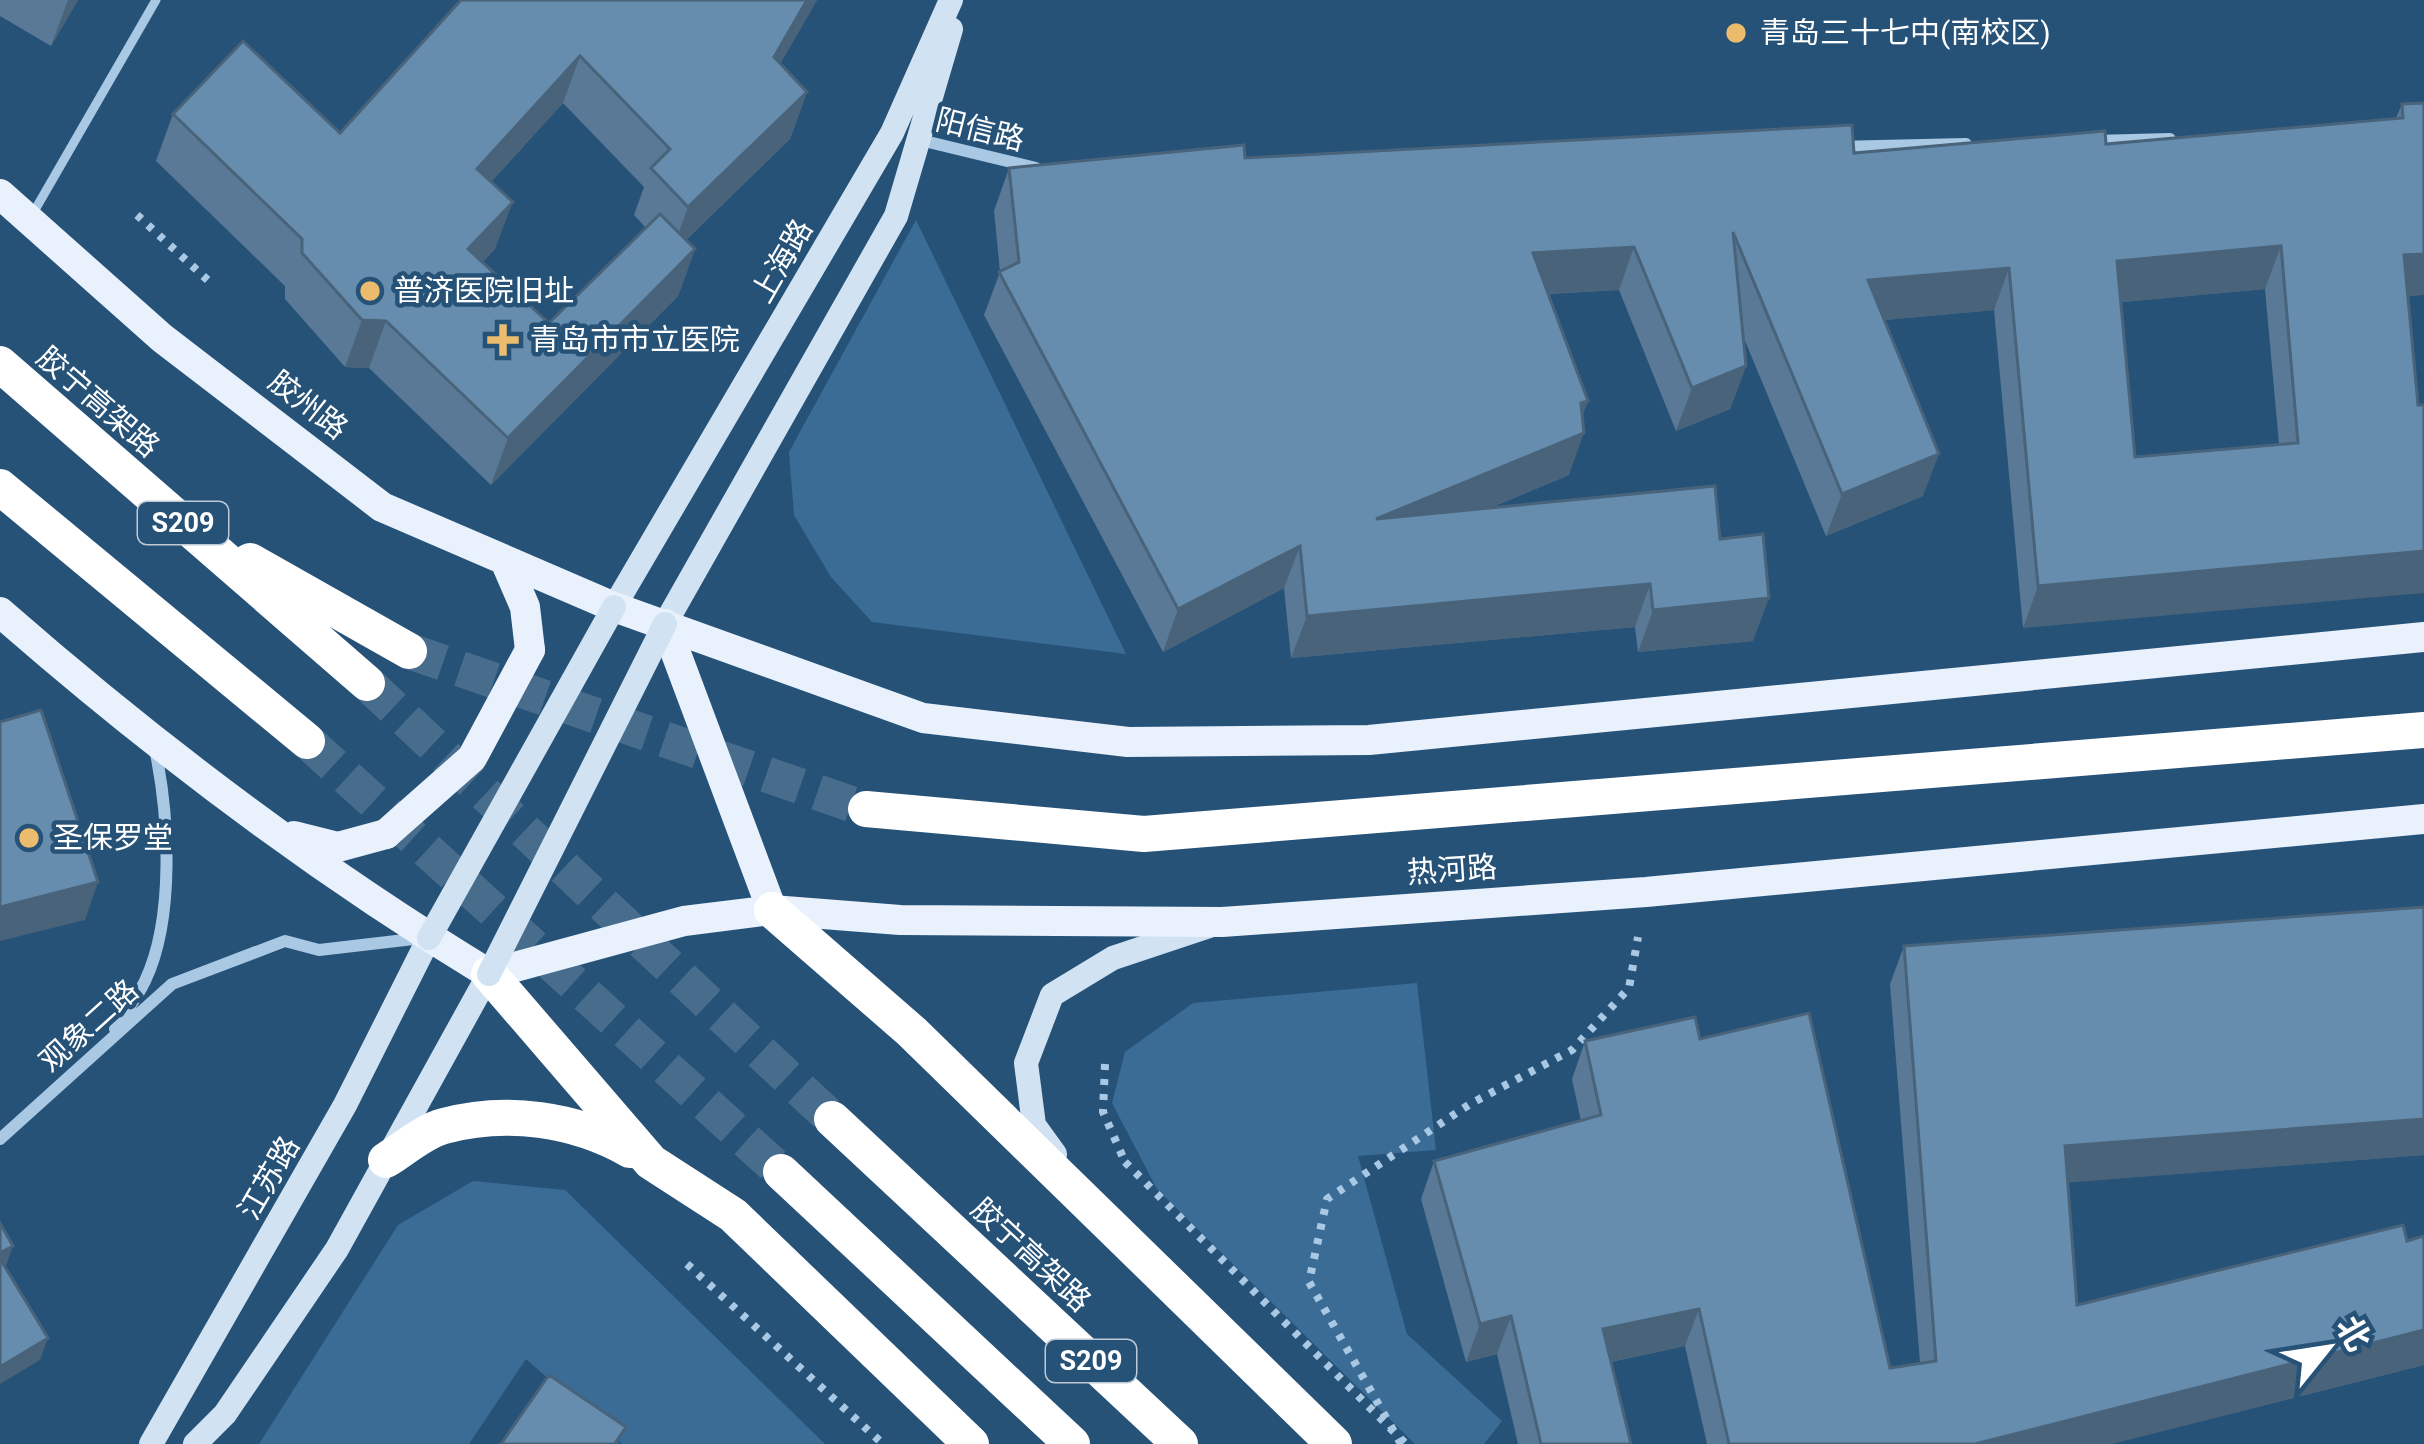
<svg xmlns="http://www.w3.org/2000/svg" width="2424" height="1444" font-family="Roboto,'Noto Sans SC',sans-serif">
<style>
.green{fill:#3a6c96}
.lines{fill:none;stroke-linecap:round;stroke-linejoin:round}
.highway-tunnel{stroke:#476c8c;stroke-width:36;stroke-dasharray:36 18;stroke-linecap:butt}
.path{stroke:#a9c8e3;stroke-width:8;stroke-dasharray:6 9;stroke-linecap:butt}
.lane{stroke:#a9c8e3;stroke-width:9}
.street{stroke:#a9c8e3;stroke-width:12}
.secondary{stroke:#d1e3f3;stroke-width:24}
.primary{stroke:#e8f1fc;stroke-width:30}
.highway{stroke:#fff;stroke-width:36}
.path-bridge{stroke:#a9c8e3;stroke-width:8;stroke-dasharray:6 9;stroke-linecap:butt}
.secondary-bridge{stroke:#d1e3f3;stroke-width:24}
.primary-bridge{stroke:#e8f1fc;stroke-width:30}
.wall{fill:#597996;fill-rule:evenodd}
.shaded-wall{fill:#48637a}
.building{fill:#678dae;stroke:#48637a;stroke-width:3;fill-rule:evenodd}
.poi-dot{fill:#ebbc6e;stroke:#265278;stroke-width:4.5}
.labels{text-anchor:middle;stroke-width:9;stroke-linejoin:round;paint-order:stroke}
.shield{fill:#265278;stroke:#becbd6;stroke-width:3}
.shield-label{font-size:27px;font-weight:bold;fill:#fff}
.poi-label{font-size:30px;fill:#fff;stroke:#265278;text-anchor:start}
.street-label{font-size:30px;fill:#fff;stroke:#265278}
</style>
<rect width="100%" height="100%" fill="#265278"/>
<!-- green -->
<path class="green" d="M916,220L1126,654L872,622L831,577L794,515L789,452Z
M1417,983L1436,1150L1358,1156L1407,1334L1502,1421L1484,1444H1415L1157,1189L1112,1103L1125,1052L1193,1003Z
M473,1181L565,1190L825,1444H622L526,1359L469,1444H259L398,1225Z"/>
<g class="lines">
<!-- highway-tunnel -->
<path class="highway-tunnel" d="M409,651L866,809
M367,683L832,1119
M307,741L781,1172"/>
<!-- path -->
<path class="path" d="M137,215L213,285
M1105,1064L1103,1112L1125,1162
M687,1264L883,1444
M1401,1444L1309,1282L1327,1199L1470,1104L1572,1050L1629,988L1638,937"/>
<!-- lane -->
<path class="lane" d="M32,215L156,0"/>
<!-- street -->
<path class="street" d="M916,139L1036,168
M2094,141L2170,139
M1836,147L1966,144
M115,1029C125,1013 137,998 145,981C175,918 169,815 155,749
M0,1139L172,984L285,941L319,950L422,938"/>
<!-- secondary -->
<path class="secondary" d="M614,607L892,133L951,0
M665,624L896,216L951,29
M1055,1154L1034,1125L1026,1063L1052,995L1113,958L1209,926
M151,1444L345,1105L429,938
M195,1444L225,1414L337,1249L489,974"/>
<!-- primary -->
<path class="primary" d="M0,194L162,338L382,507L614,607L923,718L1128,742L1369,740L2424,637
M506,563L525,607L530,650
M0,612C152,745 316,869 489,974L684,921L772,910L900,920L1222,922L1646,892L2424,819
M665,624L772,910
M294,836L338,847L386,834"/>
<!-- highway -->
<path class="highway" d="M0,364L367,683
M0,487L307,741
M250,561L409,651
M866,809L1144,834L2424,730
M772,910L912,1032L1334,1444
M489,974L651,1162L733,1215L971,1444
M832,1119L1180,1444
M386,1160C404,1149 424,1131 444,1126C507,1109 575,1119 630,1150
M781,1172L1072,1444"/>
<!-- path-bridge -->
<path class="path-bridge" d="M1125,1162L1406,1444"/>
<!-- secondary-bridge -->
<path class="secondary-bridge" d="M429,938L614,607
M489,974L665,624"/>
<!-- primary-bridge -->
<path class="primary-bridge" d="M386,834L472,758L530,650"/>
</g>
<!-- wall -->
<path class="wall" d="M0,0H78L51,46L0,16Z
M461,0H817L780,64L807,92L790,139L686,240L695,249L678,296L491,485L369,368L345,367L285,299V286L156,161L173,114L340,133ZM563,103L644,187L634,215L646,228L549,323L483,262L495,249L491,182Z
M2402,104L2408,296L2418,405L2023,628L1994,310L1884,320L1923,496L1826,536L1743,336L1746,366L1730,409L1676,431L1619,290L1548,294L1588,401L1582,415L1569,475L1490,508L1720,539L1753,641L1638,652L1635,627L1291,658L1284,588L1163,652L984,315L1000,272L994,211L1009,168L1245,158L1854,153L2106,144L2396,118ZM2265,289L2279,444L2135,457L2121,302Z
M2424,907V1155L2067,1182L2077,1305L2424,1236V1365L2111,1444H1707L1685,1346L1611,1362L1631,1444H1518L1497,1354L1466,1362L1421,1199L1434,1161L1581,1121L1572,1079L1585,1041L1700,1039L1890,1368L1920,1363L1890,984L1904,946Z"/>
<!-- shaded-wall -->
<path class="shaded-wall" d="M68,0H78L51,46Z
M807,0H817L757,104L774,57Z
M580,56L563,103L460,216L477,169Z
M807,92L790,139L671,254L688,207Z
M513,202L495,249L451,296L468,249Z
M2281,246L2265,289L2102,304L2117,261Z
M1634,247L1619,290L1518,295L1533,253Z
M695,249L678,296L491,485L508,438Z
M2424,254V295L2389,298L2404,255Z
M2009,268L1994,310L1852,323L1868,280Z
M362,320L386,321L369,368L345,367Z
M1746,366L1730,409L1676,431L1692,388Z
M1588,401L1575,437L1584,433L1569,475L1360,561L1376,519Z
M1939,454L1923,496L1826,536L1842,494Z
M1300,546L1284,588L1163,652L1178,609Z
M2424,551V593L2023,628L2038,586Z
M1650,584L1635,627L1291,658L1307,616Z
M1769,598L1753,641L1638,652L1653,610Z
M98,882L85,920L0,941V907Z
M2424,1119V1155L2051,1184L2065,1146Z
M13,1246L2,1277L0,1278V1253Z
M1699,1309L1685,1346L1590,1366L1603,1329Z
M1511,1316L1497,1354L1466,1362L1480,1324Z
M2424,1330V1365L2111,1444H1975Z
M48,1338L40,1360L0,1384V1367Z"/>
<!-- building -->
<path class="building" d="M461,0H807L774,57L807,92L688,207L651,168L670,149L580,56L477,169L513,202L468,249L549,323L660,214L695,249L508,438L386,321L362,320L302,253V239L173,114L243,41L340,133Z
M2424,103V254L2404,255L2418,405H2424V551L2038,586L2009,268L1868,280L1939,454L1842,494L1733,232L1746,366L1692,388L1634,247L1533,253L1588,401L1581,403L1584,433L1376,519L1715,486L1720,539L1763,534L1769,598L1653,610L1650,584L1307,616L1300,546L1178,609L999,272L1019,262L1009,168L1244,145L1245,158L1852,125L1854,153L2105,131L2106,144L2403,118L2402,104ZM2281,246L2298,443L2135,457L2117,261Z
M41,710L98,882L0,907V722Z
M2424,907V1119L2065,1146L2077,1305L2403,1225L2407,1241L2424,1236V1330L1975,1444H1729L1699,1309L1603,1329L1631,1444H1541L1511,1316L1480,1324L1434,1161L1601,1115L1585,1041L1695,1017L1700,1039L1809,1013L1890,1368L1936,1361L1904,946Z
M0,1223L13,1246L0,1253Z
M2,1262L48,1338L0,1367V1263Z
M549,1375L626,1427L616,1442L618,1444H501Z"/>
<!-- markers -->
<g class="poi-dot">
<circle cx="1736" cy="33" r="12"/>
<circle cx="370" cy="291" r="12"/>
<path d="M497 322h12v12h12v12h-12v12h-12v-12h-12v-12h12z"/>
<circle cx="29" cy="838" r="12"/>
</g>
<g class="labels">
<!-- shield labels -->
<g class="shield">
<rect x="138" y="502" width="90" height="42" rx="9"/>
<rect x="1046" y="1340" width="90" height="42" rx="9"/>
</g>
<g class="shield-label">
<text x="183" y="532">S209</text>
<text x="1091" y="1370">S209</text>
</g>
<!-- poi labels -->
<g class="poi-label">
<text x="1760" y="43">青岛三十七中(南校区)</text>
<text x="394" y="301">普济医院旧址</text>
<text x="530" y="350">青岛市市立医院</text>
<text x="53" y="848">圣保罗堂</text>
</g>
<!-- street labels -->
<g class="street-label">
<text transform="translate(980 130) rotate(14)" y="10">阳信路</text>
<text transform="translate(782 261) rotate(-60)" y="10">上海路</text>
<text transform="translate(98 402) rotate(41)" y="10">胶宁高架路</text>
<text transform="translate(308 405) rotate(38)" y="10">胶州路</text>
<text transform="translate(1452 870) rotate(-4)" y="10">热河路</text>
<text transform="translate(89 1026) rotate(-42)" y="10">观象二路</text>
<text transform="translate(269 1178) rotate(-60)" y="10">江苏路</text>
<text transform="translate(1031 1255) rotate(43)" y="10">胶宁高架路</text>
</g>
</g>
<!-- north arrow -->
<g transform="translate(2328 1348) rotate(60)" stroke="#265278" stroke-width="9" paint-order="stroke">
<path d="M0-9L21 45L0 30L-21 45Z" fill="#ffffff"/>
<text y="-18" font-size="33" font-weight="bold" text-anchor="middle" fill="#ffffff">北</text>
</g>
</svg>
